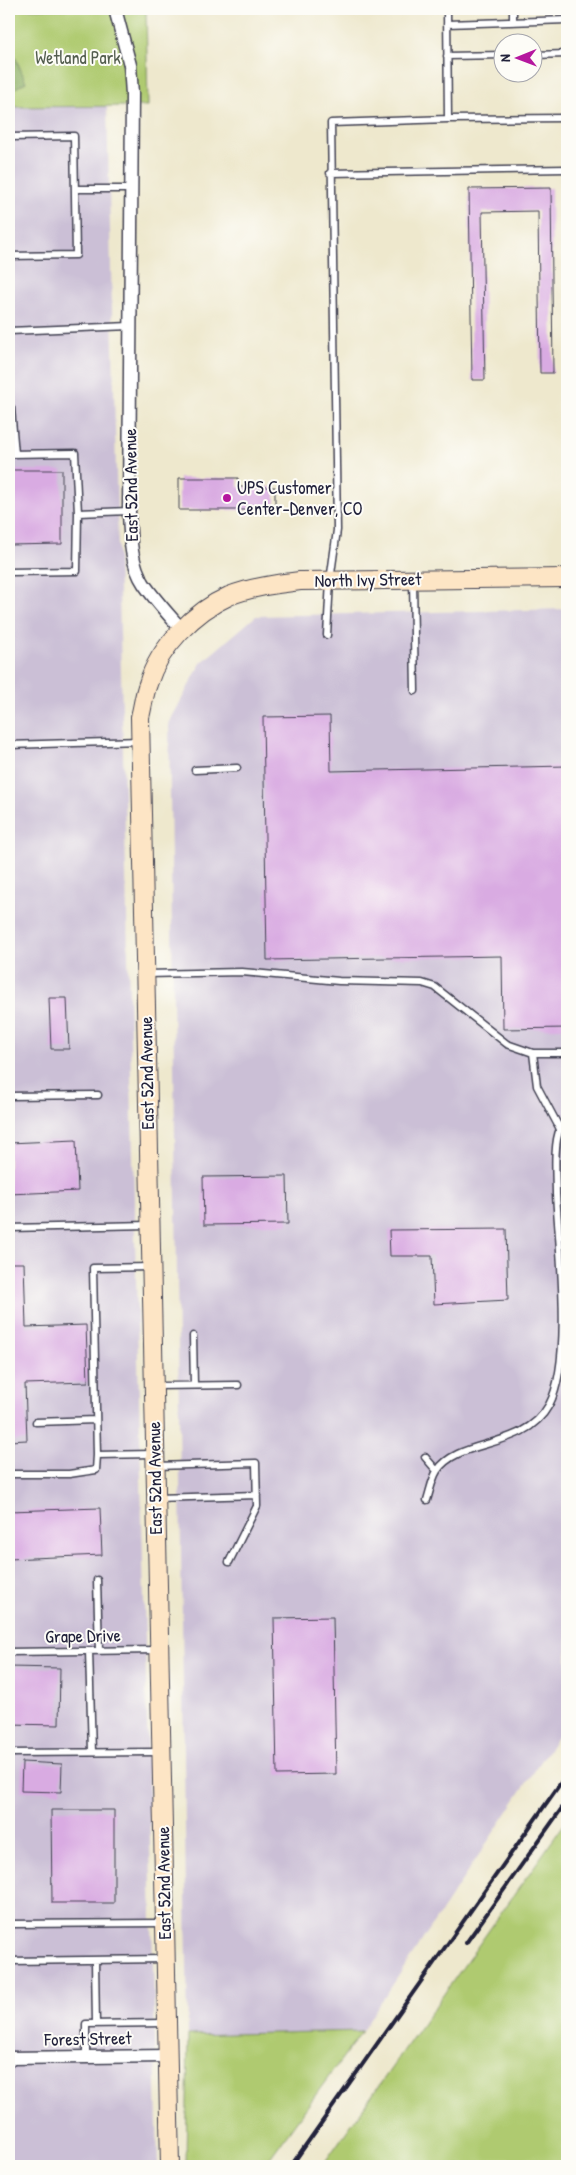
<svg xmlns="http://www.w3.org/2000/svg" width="576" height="2175" font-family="'Patrick Hand',sans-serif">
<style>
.industrial{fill:#cbbfd6}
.green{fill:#afca70;stroke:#687656}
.forest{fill:#8bae62;stroke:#56684e}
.building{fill:#d9abe2}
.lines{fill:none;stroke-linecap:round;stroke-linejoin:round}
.lane-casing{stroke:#414051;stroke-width:9}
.street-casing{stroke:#414051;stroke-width:15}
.secondary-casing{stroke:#414051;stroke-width:20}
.lane{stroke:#fff;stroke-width:6}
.street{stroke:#fff;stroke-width:12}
.secondary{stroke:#fde5c5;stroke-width:18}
.rail{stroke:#22223b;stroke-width:4}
.poi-dot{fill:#b5179e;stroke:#fdfcf7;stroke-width:2}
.labels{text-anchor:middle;stroke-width:4;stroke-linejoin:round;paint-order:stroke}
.park-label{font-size:18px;fill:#535d4e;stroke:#fdfcf7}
.street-label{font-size:18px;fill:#22223b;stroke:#fdfcf7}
.poi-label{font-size:18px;fill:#22223b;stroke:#fdfcf7;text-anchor:start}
</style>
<rect width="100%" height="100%" fill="#fdfcf7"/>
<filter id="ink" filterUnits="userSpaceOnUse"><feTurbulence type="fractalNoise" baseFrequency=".02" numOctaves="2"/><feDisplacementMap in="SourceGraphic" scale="10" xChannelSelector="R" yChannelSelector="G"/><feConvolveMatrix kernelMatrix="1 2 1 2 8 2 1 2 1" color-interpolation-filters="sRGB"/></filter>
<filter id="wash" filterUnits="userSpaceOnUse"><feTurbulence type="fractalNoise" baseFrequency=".0096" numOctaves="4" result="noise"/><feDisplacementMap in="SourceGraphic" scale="20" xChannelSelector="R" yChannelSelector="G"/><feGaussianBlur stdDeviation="1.12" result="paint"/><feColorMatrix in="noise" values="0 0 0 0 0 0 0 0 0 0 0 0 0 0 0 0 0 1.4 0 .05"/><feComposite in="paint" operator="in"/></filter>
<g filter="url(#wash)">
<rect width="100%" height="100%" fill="#eee8cd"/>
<!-- industrial -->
<path class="industrial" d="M107,106L158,2166H9V107Z
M567,609V1722L362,2031L188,2035L169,723L201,663L256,616Z"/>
<!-- green -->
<path class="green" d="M9,9H146L148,106L9,107Z
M567,1820V2166H322Z
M362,2031L264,2166H186L188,2035Z"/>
<!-- forest -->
<path class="forest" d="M9,50L14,54L26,82L14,89L9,83Z"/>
<g id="blocks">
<!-- building -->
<path class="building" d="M551,188L553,373H540L538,211L482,212L485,380H472L469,189Z
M9,470H62V544L9,545Z
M179,478H238V487H275V510H179Z
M330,716L331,771L567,766V1028L503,1029L502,956L267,960L263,717Z
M49,998H67L69,1049H51Z
M76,1140L78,1191L9,1194V1143Z
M287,1176L288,1224L204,1225L203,1177Z
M506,1229L508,1300L434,1304L432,1256H390L389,1230Z
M9,1263H24L26,1327L86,1325L88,1382L25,1384L27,1440L9,1441Z
M100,1508L102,1555L9,1559V1511Z
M333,1617L336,1774L277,1775L274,1618Z
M9,1667L60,1668L59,1725L9,1724Z
M22,1762L62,1764L61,1792L21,1791Z
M51,1810H114V1903H52Z"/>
</g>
</g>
<g filter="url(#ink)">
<use href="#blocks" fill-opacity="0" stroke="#414051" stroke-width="1"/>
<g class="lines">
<defs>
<path id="lane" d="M513,9V22
M447,24L567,20
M534,55L567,54
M447,56L504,55
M448,119L567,118
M9,137L74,136L76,255L9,256
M330,173L567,169
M75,189H131
M9,331L130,326
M9,408H11L15,454
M9,454L75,453L78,513L129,511
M9,572L77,571L78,513
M413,581L415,691
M327,635L330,581L337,530L331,123L448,119L447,9
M9,745L140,741
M195,770L237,768
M147,974L242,972L339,981L422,983L435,987L507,1044L533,1053H567
M533,1053L537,1086L560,1129
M9,1096L98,1095
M9,1228L149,1225
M151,1267L93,1268L97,1455L153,1454
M193,1336L194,1385
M154,1386L238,1385
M36,1422L96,1420
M425,1457L437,1471
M156,1466L256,1463L257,1506L229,1562
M9,1474H69L96,1470L97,1455
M157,1498L257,1495
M427,1500C430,1491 432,1479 437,1471C459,1437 524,1451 549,1405C573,1361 559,1246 556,1194C556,1178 553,1144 560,1129C561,1127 565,1123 567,1121
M97,1580L99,1651
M89,1651L92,1752
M9,1652L157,1650
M9,1753L160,1752
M9,1924L163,1923
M95,1960L96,2024
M9,1961L165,1959
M86,2057V2024L166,2023"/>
<path id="street" d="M115,9L130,65L132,94L129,511C130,535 130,563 144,584C155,600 169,615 182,630
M9,2058L167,2056"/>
<path id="secondary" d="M170,2166L140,717C143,706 144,694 148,684C159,647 195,611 229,596C252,587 276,584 300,581L567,578"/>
</defs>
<!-- lane casing -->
<use href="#lane" class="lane-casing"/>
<!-- street casing -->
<use href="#street" class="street-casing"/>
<!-- secondary casing -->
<use href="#secondary" class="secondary-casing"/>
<!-- lane -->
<use href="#lane" class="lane"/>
<!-- street -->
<use href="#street" class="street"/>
<!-- secondary -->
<use href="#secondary" class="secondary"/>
<!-- rail -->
<path class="rail" d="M466,1943L567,1801
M291,2166L567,1774"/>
</g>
</g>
<!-- markers -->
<circle class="poi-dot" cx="227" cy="498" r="5"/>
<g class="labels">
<!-- park labels -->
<g class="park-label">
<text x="78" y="64">Wetland Park</text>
</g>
<!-- street labels -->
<g class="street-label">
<text transform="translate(131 485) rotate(-91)" y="6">East 52nd Avenue</text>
<text transform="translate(368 580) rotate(-1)" y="6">North Ivy Street</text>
<text transform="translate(147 1073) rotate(-91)" y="6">East 52nd Avenue</text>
<text transform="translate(155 1478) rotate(-91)" y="6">East 52nd Avenue</text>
<text transform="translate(83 1636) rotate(-1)" y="6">Grape Drive</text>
<text transform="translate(164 1883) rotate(-91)" y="6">East 52nd Avenue</text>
<text transform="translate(88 2039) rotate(-1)" y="6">Forest Street</text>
</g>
<!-- poi labels -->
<g class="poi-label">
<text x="237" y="494">UPS Customer<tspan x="237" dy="21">Center-Denver, CO</tspan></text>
</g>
</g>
<!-- margin -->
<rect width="576" height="2175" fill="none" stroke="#fdfcf7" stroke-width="30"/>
<!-- north arrow -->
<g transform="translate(518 58) rotate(269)"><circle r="24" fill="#fdfcf7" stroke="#a5a5ac"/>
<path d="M0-4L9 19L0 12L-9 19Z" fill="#b5179e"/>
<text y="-8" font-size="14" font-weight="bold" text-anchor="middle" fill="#22223b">N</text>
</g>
</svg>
